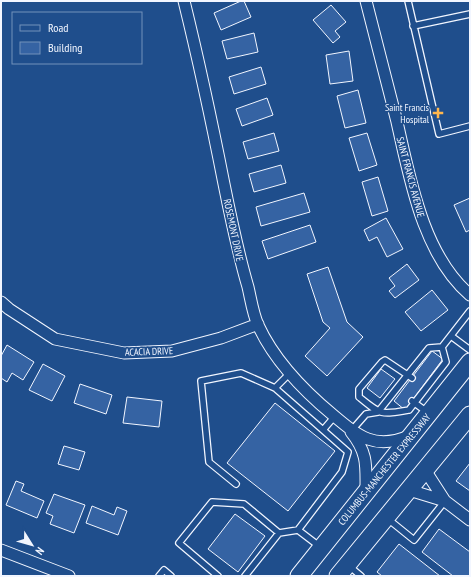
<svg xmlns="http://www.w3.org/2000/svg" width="471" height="577" font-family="'PT Sans Narrow',sans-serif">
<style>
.building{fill:#3563a3;stroke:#f2f6ff}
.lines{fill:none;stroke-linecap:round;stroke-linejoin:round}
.service-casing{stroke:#f2f6ff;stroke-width:8}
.minor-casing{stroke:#f2f6ff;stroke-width:13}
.primary-casing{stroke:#f2f6ff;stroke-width:19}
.service{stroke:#1f4e8c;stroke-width:5.5}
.minor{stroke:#1f4e8c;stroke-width:11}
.primary{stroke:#1f4e8c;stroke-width:17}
.poi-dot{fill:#ffb74d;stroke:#1f4e8c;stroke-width:1.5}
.labels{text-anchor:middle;stroke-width:3;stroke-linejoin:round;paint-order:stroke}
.poi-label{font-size:10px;fill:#f2f6ff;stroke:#1f4e8c;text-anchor:end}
.street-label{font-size:10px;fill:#f2f6ff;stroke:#1f4e8c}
</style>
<rect width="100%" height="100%" fill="#1f4e8c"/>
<!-- building -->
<path class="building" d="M241,1H244L251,17L221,30L214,13Z
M331,5L346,22L335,31L340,37L333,43L313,20Z
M254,33L258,52L227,59L222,41Z
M349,51L353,81L330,84L326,55Z
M261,67L266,84L234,94L229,77Z
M358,90L366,123L345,128L337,96Z
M267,98L273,115L242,126L236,109Z
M274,133L279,151L248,159L243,142Z
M367,133L377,165L359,171L349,138Z
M281,165L286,183L254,192L249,174Z
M378,177L388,211L372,216L362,182Z
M304,193L310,212L261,226L256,207Z
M470,198V230L466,232L454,205Z
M386,218L403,249L387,257L377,237L369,241L364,230Z
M310,225L316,242L268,259L262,241Z
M407,264L419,280L395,298L389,291L395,286L389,278Z
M328,267L347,322L363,337L327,376L305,356L330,328L323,322L307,274Z
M432,290L448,310L421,331L405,312Z
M7,345L34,362L23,380L12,373L7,382L1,378V356Z
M432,351L443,359L405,410L394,401Z
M43,364L65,376L52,401L29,390Z
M381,369L395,379L380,398L367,388Z
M80,384L112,395L106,414L74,403Z
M127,397L162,401L159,427L123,423Z
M275,403L335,451L288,511L227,463Z
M64,446L85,452L79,470L58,464Z
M470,463V491L456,481Z
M16,481L24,484L21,491L44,501L37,518L6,505Z
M54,494L85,505L74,533L50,524L53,516L46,513Z
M92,506L114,515L117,507L127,511L118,535L86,523Z
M235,514L265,536L238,572L208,549Z
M439,529L470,552V576H453L422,552Z
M399,544L440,576H382L377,572Z"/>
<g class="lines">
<defs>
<path id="service" d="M408,1L439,134L470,126
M413,26L470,14
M451,336L470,350
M412,378L385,360L382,362L359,389V397C381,415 380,415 409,410L446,362L442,347
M275,388L290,373
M412,401L427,412
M352,430L366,414L378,412L429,348L442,347L470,311
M236,484L209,462L201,381L241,373L275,388L323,430L335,416
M388,519L414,540L445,501
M298,530L342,472L348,452L323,430
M349,566L361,576
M159,576L164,570L171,576
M218,576L179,543L212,502L244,504L279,533
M245,576L279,533L298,530L319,546"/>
<path id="minor" d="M184,1C199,62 212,123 224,184C231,219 238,253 248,287C251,300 253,314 258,325C274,360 304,391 333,415C359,437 375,450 409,436
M366,1C376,41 387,82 397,122C410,179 423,255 470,295
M1,302L9,309L55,339L124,353L172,351L221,338L258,324
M351,432C368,453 366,466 366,491
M425,470L445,501L470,520
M409,490L445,501
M1,550L69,576"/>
<path id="primary" d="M299,576L470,362
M338,576L470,415"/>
</defs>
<!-- service casing -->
<use href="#service" class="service-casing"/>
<!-- minor casing -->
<use href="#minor" class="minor-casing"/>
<!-- primary casing -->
<use href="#primary" class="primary-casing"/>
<!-- service -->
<use href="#service" class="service"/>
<!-- minor -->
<use href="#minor" class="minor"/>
<!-- primary -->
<use href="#primary" class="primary"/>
</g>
<!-- markers -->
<path class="poi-dot" d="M436 107h4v4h4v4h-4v4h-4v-4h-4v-4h4z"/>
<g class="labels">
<!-- poi labels -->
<g class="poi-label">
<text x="429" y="111">Saint Francis<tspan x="429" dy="12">Hospital</tspan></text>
</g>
<!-- street labels -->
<g class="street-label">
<text transform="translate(411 177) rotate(75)" y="4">SAINT FRANCIS AVENUE</text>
<text transform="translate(234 230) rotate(78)" y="4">ROSEMONT DRIVE</text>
<text transform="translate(149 351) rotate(-2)" y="4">ACACIA DRIVE</text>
<text transform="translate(384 469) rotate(-51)" y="4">COLUMBUS-MANCHESTER EXPRESSWAY</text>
</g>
</g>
<!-- border -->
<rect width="471" height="577" fill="none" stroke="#f2f6ff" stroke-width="4"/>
<!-- legend -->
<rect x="12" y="12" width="130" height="52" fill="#1f4e8c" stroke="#7391ba"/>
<rect x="20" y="25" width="20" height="6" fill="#1f4e8c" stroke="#7391ba"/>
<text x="48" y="32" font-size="12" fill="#f2f6ff">Road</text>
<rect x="20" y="42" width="20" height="12" fill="#3563a3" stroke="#7391ba"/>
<text x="48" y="52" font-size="12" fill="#f2f6ff">Building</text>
<!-- north arrow -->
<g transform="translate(32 545) rotate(127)" stroke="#1f4e8c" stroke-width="3" paint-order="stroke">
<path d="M0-3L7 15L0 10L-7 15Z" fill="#f2f6ff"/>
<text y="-6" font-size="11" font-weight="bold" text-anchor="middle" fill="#f2f6ff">N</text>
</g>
</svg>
